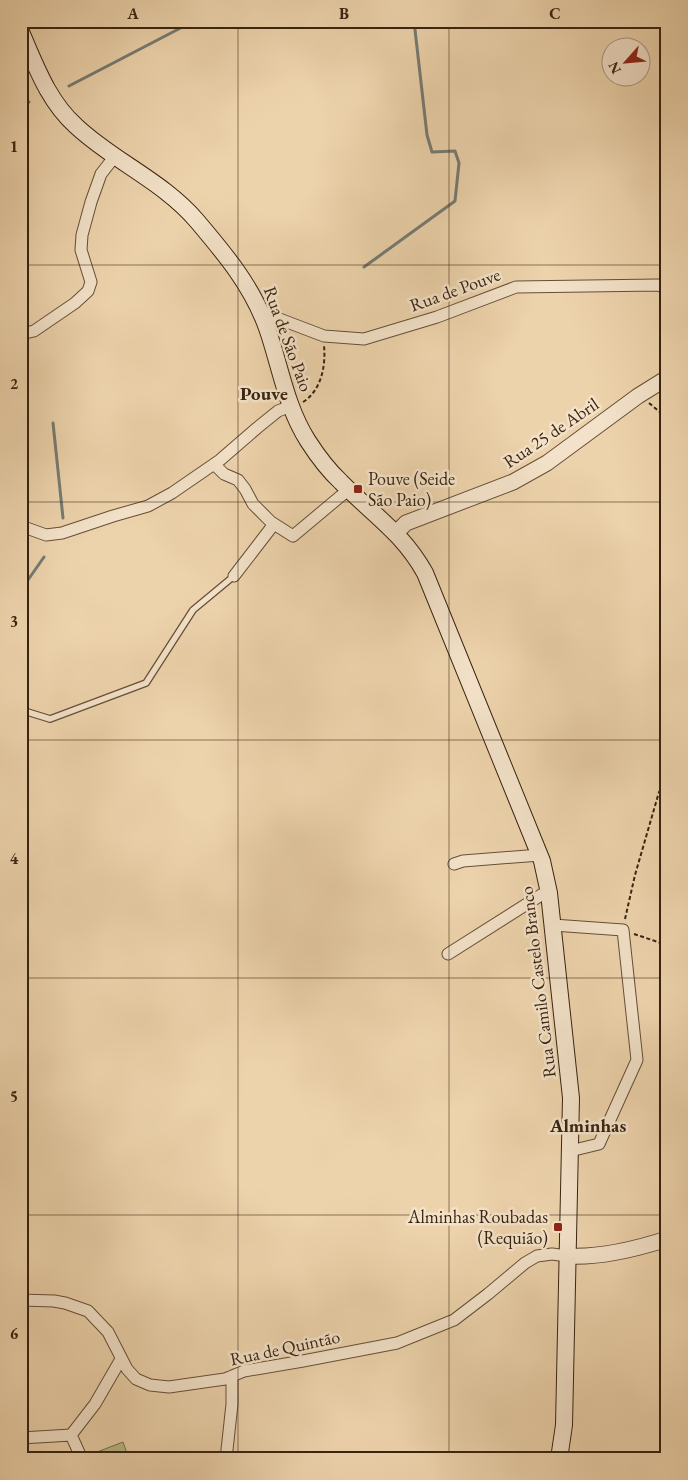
<svg xmlns="http://www.w3.org/2000/svg" width="688" height="1480" font-family="'EB Garamond',serif">
<style>
.green{fill:#babc88;stroke:#79704c}
.lines{fill:none;stroke-linecap:round;stroke-linejoin:round}
.stream{stroke:#757b73;stroke-width:3}
.service-casing{stroke:#654f38;stroke-width:8}
.minor-casing{stroke:#654f38;stroke-width:13}
.tertiary-casing{stroke:#654f38;stroke-width:17}
.secondary-casing{stroke:#382311;stroke-width:18}
.path{stroke:#382311;stroke-width:2;stroke-dasharray:4 2.5;stroke-linecap:butt}
.service{stroke:#f3e2c9;stroke-width:5.5}
.minor{stroke:#f3e2c9;stroke-width:11}
.tertiary{stroke:#f3e2c9;stroke-width:15}
.secondary{stroke:#f3e2c9;stroke-width:16}
.grid{fill:none;stroke:#382311;stroke-width:1;stroke-opacity:0.55}
.poi-dot{fill:#8f2418;stroke:#f3e2c9;stroke-width:2}
.labels{text-anchor:middle;stroke-width:5;stroke-linejoin:round;paint-order:stroke}
.street-label{font-size:18px;fill:#382311;stroke:#f3e2c9}
.poi-label{font-size:18px;fill:#382311;stroke:#f3e2c9;text-anchor:start}
.neighbourhood-label{font-size:19px;font-weight:bold;fill:#382311;stroke:#f3e2c9}
.neatline{fill:none;stroke:#382311;stroke-width:2}
.grid-label{font-size:16px;text-anchor:middle;font-weight:bold;fill:#382311}
</style>
<rect width="100%" height="100%" fill="#edd3ac"/>
<filter id="stains"><feTurbulence type="fractalNoise" baseFrequency=".004" numOctaves="4"/><feColorMatrix values="0 0 0 0 .2 0 0 0 0 .09 0 0 0 0 .02 0 0 0 .5 -.17"/></filter>
<radialGradient id="worn" r=".72"><stop offset=".6" stop-color="#630" stop-opacity="0"/><stop offset="1" stop-color="#630" stop-opacity=".3"/></radialGradient>
<!-- green -->
<path class="green" d="M123,1442L129,1459H100L97,1452Z"/>
<g class="lines">
<!-- stream -->
<path class="stream" d="M69,86L194,21
M21,104L29,102
M364,267L455,201L459,163L455,151L432,152L427,135L414,21
M53,423L63,518
M21,590L44,557"/>
<defs>
<path id="service" d="M21,710L50,719L146,683L193,610L234,576"/>
<path id="minor" d="M261,312L324,336L364,339L437,317L516,287L658,285L667,288
M21,334L34,331L75,303L88,291L91,282L81,250L82,235L91,202L101,174L115,156
M214,464L224,474L238,480L245,489L253,504L271,522L293,536L348,490
M21,526L46,535L62,533L113,516L148,506L172,493L220,460L257,428L278,411L291,406
M234,576L274,524
M454,864L463,861L540,855
M553,925L623,930L637,1060L599,1144L570,1151
M448,954L549,890
M21,1300L54,1301L65,1303L88,1311L108,1332L127,1369L136,1379L150,1385L169,1387L225,1379L244,1371L303,1361L397,1343L454,1320L488,1294L525,1263L537,1256L552,1254L567,1256
M71,1435L95,1404L121,1359
M71,1435L82,1459
M21,1438L71,1435
M226,1459L232,1404V1376"/>
<path id="tertiary" d="M396,533L406,523L513,482L547,463L638,396L667,378
M567,1256C600,1258 636,1249 667,1239"/>
<path id="secondary" d="M21,32C36,66 48,101 76,126C113,161 163,181 197,221C225,254 252,286 267,328C280,365 286,407 308,441C317,455 328,470 341,482C372,514 402,532 425,573L542,861L549,893L571,1098L564,1425L559,1459"/>
</defs>
<!-- service casing -->
<use href="#service" class="service-casing"/>
<!-- minor casing -->
<use href="#minor" class="minor-casing"/>
<!-- tertiary casing -->
<use href="#tertiary" class="tertiary-casing"/>
<!-- secondary casing -->
<use href="#secondary" class="secondary-casing"/>
<!-- path -->
<path class="path" d="M303,402C321,391 326,366 324,346
M649,403L667,418
M625,919L635,875L659,792L667,781
M634,934L667,945"/>
<!-- service -->
<use href="#service" class="service"/>
<!-- minor -->
<use href="#minor" class="minor"/>
<!-- tertiary -->
<use href="#tertiary" class="tertiary"/>
<!-- secondary -->
<use href="#secondary" class="secondary"/>
</g>
<!-- grid -->
<path class="grid" d="M238,21V1459M449,21V1459M21,265H667M21,502H667M21,740H667M21,978H667M21,1215H667"/>
<!-- markers -->
<g class="poi-dot">
<rect x="353" y="484" width="10" height="10" rx="2.5"/>
<rect x="553" y="1222" width="10" height="10" rx="2.5"/>
</g>
<g class="labels">
<!-- street labels -->
<g class="street-label">
<text transform="translate(455 290) rotate(-20)" y="6">Rua de Pouve</text>
<text transform="translate(288 339) rotate(70)" y="6">Rua de São Paio</text>
<text transform="translate(551 433) rotate(-34)" y="6">Rua 25 de Abril</text>
<text transform="translate(538 982) rotate(-97)" y="6">Rua Camilo Castelo Branco</text>
<text transform="translate(285 1348) rotate(-12)" y="6">Rua de Quintão</text>
</g>
<!-- poi labels -->
<g class="poi-label">
<text x="368" y="485">Pouve (Seide<tspan x="368" dy="21">São Paio)</tspan></text>
<text x="548" y="1223" text-anchor="end">Alminhas Roubadas<tspan x="548" dy="21">(Requião)</tspan></text>
</g>
<!-- neighbourhood labels -->
<g class="neighbourhood-label">
<text x="264" y="400">Pouve</text>
<text x="588" y="1132">Alminhas</text>
</g>
</g>
<!-- margin -->
<rect width="688" height="1480" fill="none" stroke="#edd3ac" stroke-width="55"/>
<!-- north arrow -->
<g transform="translate(626 62) rotate(243)"><circle r="24" fill="#f3e2c9" stroke="#a8967f"/>
<path d="M0-4L9 19L0 12L-9 19Z" fill="#8f2418"/>
<text y="-8" font-size="14" font-weight="bold" text-anchor="middle" fill="#382311">N</text>
</g>
<rect x="28" y="28" width="632" height="1424" class="neatline"/>
<g class="grid-label">
<text x="133" y="19">A</text>
<text x="344" y="19">B</text>
<text x="555" y="19">C</text>
<text x="14" y="152">1</text>
<text x="14" y="389">2</text>
<text x="14" y="627">3</text>
<text x="14" y="864">4</text>
<text x="14" y="1102">5</text>
<text x="14" y="1339">6</text>
</g>
<rect width="100%" height="100%" filter="url(#stains)"/>
<rect width="100%" height="100%" fill="url(#worn)"/>
</svg>
